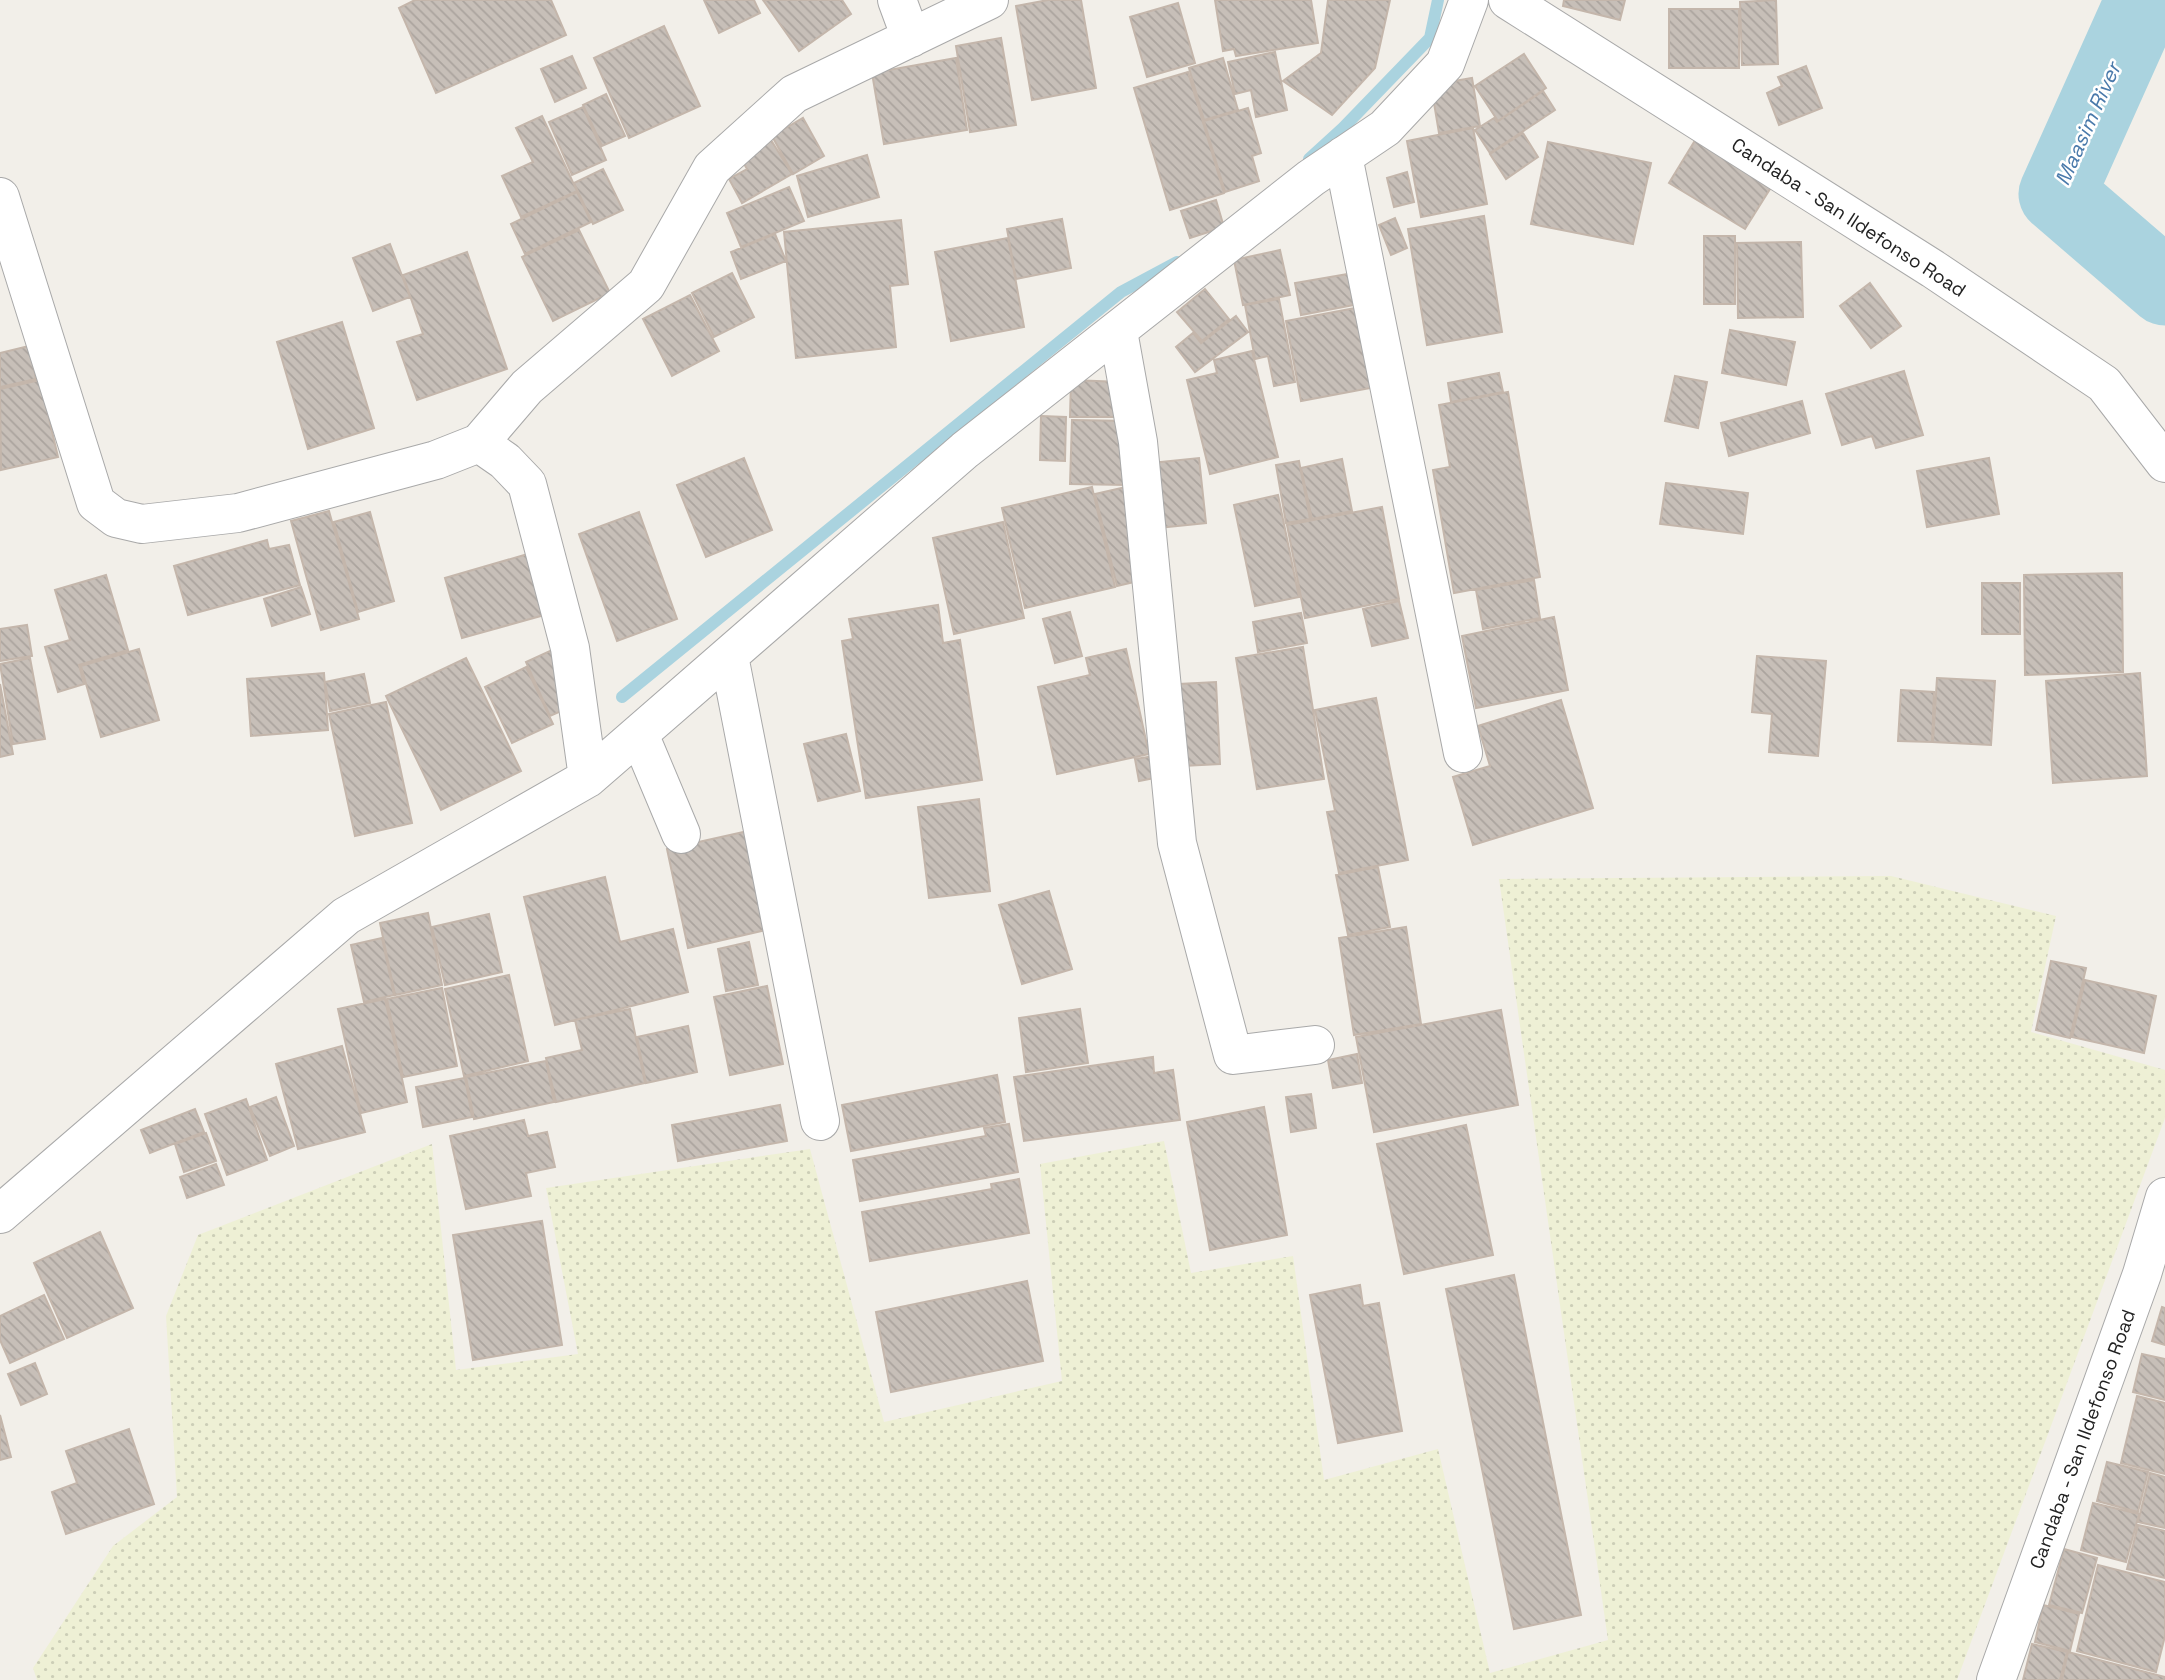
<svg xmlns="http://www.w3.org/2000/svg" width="2165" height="1680" font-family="'Space Grotesk',sans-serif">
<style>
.farmland{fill:url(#farmland-dots)}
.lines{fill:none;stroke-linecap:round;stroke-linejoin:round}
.stream{stroke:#aad3df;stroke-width:12}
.river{stroke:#aad3df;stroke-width:77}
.building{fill:url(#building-back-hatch);stroke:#c4b6ab;stroke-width:2}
.minor-casing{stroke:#a9a9a9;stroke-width:40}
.minor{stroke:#fff;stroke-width:38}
.labels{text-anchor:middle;stroke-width:5;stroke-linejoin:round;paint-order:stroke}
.street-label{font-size:19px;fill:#222;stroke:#fff}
.water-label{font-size:21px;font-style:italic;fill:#4a7aab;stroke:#fff}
</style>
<defs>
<pattern id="farmland-dots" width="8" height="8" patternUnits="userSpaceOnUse" patternTransform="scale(1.75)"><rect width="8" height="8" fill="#eef0d5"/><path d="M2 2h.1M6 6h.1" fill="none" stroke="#ccceb7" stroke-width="1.8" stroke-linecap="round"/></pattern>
<pattern id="building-back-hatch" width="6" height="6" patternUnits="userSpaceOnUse" patternTransform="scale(1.75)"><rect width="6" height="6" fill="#c7bfb8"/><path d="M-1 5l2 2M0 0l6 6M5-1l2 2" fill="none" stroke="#aba49e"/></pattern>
</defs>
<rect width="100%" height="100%" fill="#f2efe9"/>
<!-- farmland -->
<path class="farmland" d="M1891,876L2056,916L2031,1032L2165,1070V1118L1957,1680H37L33,1668L113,1546L177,1497L166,1316L198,1235L432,1144L456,1370L578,1354L546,1188L810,1149L884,1422L1062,1381L1040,1164L1164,1141L1191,1273L1293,1256L1324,1480L1438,1449L1490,1673L1608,1640L1499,879Z"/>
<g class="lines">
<!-- stream -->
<path class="stream" d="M1309,159L1343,128L1430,38L1438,0
M622,697L1121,292L1177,262"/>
<!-- river -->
<path class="river" d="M2144,0L2057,194L2165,287"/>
</g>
<!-- building -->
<path class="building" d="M415,0H551L566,35L436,93L399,8Z
M704,0H754L760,13L719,33Z
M763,0H842L851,14L799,51Z
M1048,0H1081L1096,88L1032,100L1016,6Z
M1215,0H1311L1318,43L1236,56L1234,49L1223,51Z
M1328,0H1390L1375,68L1332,115L1283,81L1321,53Z
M1564,0H1625L1620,20L1563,6Z
M1776,0L1778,64L1742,65L1740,2Z
M1178,3L1195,63L1147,77L1130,17Z
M1669,9H1739V68H1669Z
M664,26L700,106L629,138L594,58Z
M1001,38L1016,125L970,132L956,46Z
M1275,52L1287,110L1256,117L1251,90L1235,94L1228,62Z
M1524,54L1546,88L1498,121L1475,86Z
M572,56L586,88L555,102L541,69Z
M956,58L967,130L884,144L872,73Z
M1223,58L1238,110L1204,120L1189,68Z
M1806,66L1822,108L1779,125L1767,93L1782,86L1778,77Z
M1188,72L1224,193L1170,210L1134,88Z
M1472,78L1480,126L1439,133L1431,85Z
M1543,91L1555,110L1490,153L1475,130L1494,118L1497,122Z
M606,94L625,136L602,146L583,105Z
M583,107L606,160L572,175L549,122Z
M1248,108L1261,153L1252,156L1259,181L1225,192L1204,121Z
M542,116L577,191L521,217L502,176L533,162L516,128Z
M803,118L824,156L793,174L772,136Z
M1473,128L1487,204L1421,217L1407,141Z
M1523,133L1538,157L1506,179L1490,154Z
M1699,134L1775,181L1745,229L1669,183Z
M771,140L792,174L742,203L729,179L747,169L740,157Z
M1548,142L1651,163L1633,244L1531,224Z
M867,155L879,197L808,217L797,176Z
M603,169L623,210L593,224L574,183Z
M1407,172L1414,202L1394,207L1387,178Z
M789,187L804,221L741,247L727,213Z
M577,192L591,222L525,254L511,224Z
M1216,200L1224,227L1190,238L1181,211Z
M1484,216L1502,332L1427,345L1408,229Z
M1395,218L1407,248L1391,255L1379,225Z
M1062,219L1071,268L1016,279L1007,229Z
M901,220L908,284L890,286L896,347L796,358L784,232Z
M579,230L610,293L553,321L522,257Z
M775,234L786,261L741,279L731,252Z
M1704,236H1735V304H1704Z
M1008,238L1024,327L951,341L935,252Z
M1801,242L1803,317L1738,318L1737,243Z
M390,244L410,297L373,311L353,258Z
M1280,250L1290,295L1243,305L1234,260Z
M467,252L507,369L417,400L397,342L423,334L403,275Z
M732,273L754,317L714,337L692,293Z
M1348,274L1354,305L1301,315L1295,283Z
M1870,283L1901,326L1871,348L1840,306Z
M1205,289L1229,319L1202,341L1177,312Z
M690,295L719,351L672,376L643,319Z
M1279,299L1295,382L1274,386L1268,356L1255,359L1245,305Z
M1366,306L1381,386L1301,401L1286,321Z
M1236,316L1248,332L1195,372L1176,347L1193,333L1201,343Z
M342,322L374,428L308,449L277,342Z
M1730,330L1795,342L1786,385L1722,373Z
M29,346L36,379L0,387V353Z
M1252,351L1278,457L1210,474L1187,380L1217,373L1214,360Z
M1904,371L1923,435L1876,448L1872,436L1842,445L1826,394Z
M1499,373L1503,392L1451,402L1448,383Z
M1675,376L1707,382L1698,428L1665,421Z
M40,380L58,457L1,470L0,389Z
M1071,380L1121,382L1120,417H1070Z
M1508,392L1540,577L1454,593L1433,470L1450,467L1439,405Z
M1802,401L1810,433L1729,456L1721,423Z
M1041,416L1066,417L1065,461L1040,460Z
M1072,420L1129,421L1127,485L1070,484Z
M744,458L772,530L706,557L677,485Z
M1199,458L1206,523L1149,529L1142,464Z
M1989,458L1999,514L1927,527L1917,471Z
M1342,459L1352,511L1312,519L1301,468Z
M1299,461L1310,519L1286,523L1276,465Z
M1666,483L1748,493L1743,534L1660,524Z
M1092,487L1115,587L1025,608L1002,508Z
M1126,487L1147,579L1117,586L1095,494Z
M1278,495L1299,597L1255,606L1234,505Z
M1382,507L1399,599L1305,618L1287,525Z
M329,511L359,619L321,630L291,521Z
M370,512L394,601L358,612L334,522Z
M639,512L677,619L617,641L579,534Z
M1003,522L1024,618L954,634L933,538Z
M267,540L269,549L289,545L300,585L188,615L174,566Z
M531,553L548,614L462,638L445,578Z
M2122,573L2123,672L2025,675L2024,575Z
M106,575L128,650L79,665L84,684L58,692L45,647L70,640L55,590Z
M1534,580L1540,618L1483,629L1476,590Z
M1982,583H2020V634H1982Z
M301,587L310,614L272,626L264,599Z
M1399,601L1408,638L1372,646L1363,609Z
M938,605L943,643L960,640L982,780L866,798L842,641L853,639L849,619Z
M1070,612L1082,656L1055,663L1043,619Z
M1301,613L1307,643L1258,652L1253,622Z
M1554,617L1568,690L1476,708L1462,636Z
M27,625L32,656L0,661V629Z
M1303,647L1324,779L1257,789L1236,658Z
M139,649L159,720L101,737L81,666Z
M1126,649L1149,754L1057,774L1038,687L1090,675L1086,658Z
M552,650L575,705L550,716L526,662Z
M1757,656L1826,661L1818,756L1769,752L1772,714L1752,712Z
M30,658L45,739L13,744L0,664Z
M466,658L521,771L441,810L386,696Z
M526,667L553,724L512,743L485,687Z
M324,673L328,730L251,736L247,679Z
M2140,673L2147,776L2053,783L2046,681Z
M364,674L370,703L330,711L325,682Z
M1937,678L1995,681L1991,745L1933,742Z
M1216,682L1220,764L1183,766L1179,684Z
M0,684L13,754L0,757Z
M1901,690L1934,692L1932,742L1898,741Z
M1376,698L1408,860L1339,873L1327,812L1335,811L1315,710Z
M1561,700L1593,808L1473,845L1453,777L1490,766L1478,726Z
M386,702L412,823L355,836L329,714Z
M846,734L860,791L818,801L804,744Z
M1161,755L1165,776L1139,781L1135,759Z
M979,799L990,891L929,898L918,807Z
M748,831L770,929L688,948L667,849Z
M1378,867L1390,927L1348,935L1336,875Z
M605,877L620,942L673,929L688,992L555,1025L524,897Z
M1049,891L1072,969L1022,984L999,905Z
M428,913L442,985L395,995L380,923Z
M489,914L502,972L445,985L432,927Z
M1406,927L1421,1024L1354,1035L1339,938Z
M382,938L394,995L364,1002L351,945Z
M749,942L758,985L726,991L718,949Z
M2051,961L2086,968L2070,1038L2036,1030Z
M509,975L528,1061L464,1076L445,989Z
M2085,980L2156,996L2144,1053L2072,1037Z
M767,986L783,1064L730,1075L714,997Z
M442,988L457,1066L403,1077L387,999Z
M385,999L407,1102L361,1113L338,1009Z
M630,1009L645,1083L556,1102L546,1058L582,1050L575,1020Z
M1080,1009L1088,1063L1026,1072L1019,1018Z
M1501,1010L1518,1105L1374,1132L1356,1037Z
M688,1026L697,1072L646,1083L637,1037Z
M342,1046L365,1132L298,1149L276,1064Z
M1357,1054L1362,1083L1333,1088L1328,1060Z
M1153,1057L1154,1073L1173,1070L1180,1120L1024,1141L1014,1077Z
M546,1061L554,1102L474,1119L466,1077Z
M997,1075L1005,1122L851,1151L842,1105Z
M465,1078L472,1117L423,1127L416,1087Z
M1311,1094L1316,1128L1291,1132L1286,1097Z
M276,1097L294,1146L270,1156L250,1107Z
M246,1099L267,1160L227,1175L205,1114Z
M780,1105L787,1141L678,1161L672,1125Z
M1264,1107L1287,1235L1210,1250L1187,1122Z
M195,1109L204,1132L150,1153L141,1130Z
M524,1120L528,1136L547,1132L555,1167L526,1173L531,1196L466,1209L450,1136Z
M1009,1124L1018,1172L860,1201L853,1160L986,1136L984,1128Z
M1466,1125L1493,1255L1404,1274L1377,1144Z
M206,1133L216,1161L184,1172L175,1144Z
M216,1164L224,1185L187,1198L180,1177Z
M1019,1179L1029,1233L870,1261L862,1212L992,1189L991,1184Z
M542,1221L562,1345L473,1360L453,1235Z
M100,1232L133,1308L67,1338L34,1263Z
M1514,1275L1581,1615L1514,1629L1446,1289Z
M1027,1281L1043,1361L891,1392L876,1312Z
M1360,1285L1363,1306L1379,1303L1402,1431L1338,1443L1310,1295Z
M44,1295L64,1339L10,1363L0,1340V1316Z
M2162,1307L2165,1308V1345L2152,1341Z
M2142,1354L2165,1359V1400L2133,1392Z
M35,1363L47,1394L21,1405L8,1374Z
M2137,1396L2165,1403V1474L2121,1463Z
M0,1415L11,1457L0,1460Z
M129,1429L154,1504L66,1534L52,1492L77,1483L66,1451Z
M2107,1462L2148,1472L2138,1512L2097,1501Z
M2150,1473L2165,1477V1528L2138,1522Z
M2093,1503L2139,1514L2126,1562L2081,1550Z
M2138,1525L2165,1531V1578L2127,1569Z
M2064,1549L2097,1558L2082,1613L2049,1605Z
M2098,1565L2165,1582V1636L2156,1672L2077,1651Z
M2043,1605L2079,1614L2070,1651L2035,1642Z
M2032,1644L2067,1652L2060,1680H2023Z
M2068,1652L2165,1677L2164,1680H2062Z"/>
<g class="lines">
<defs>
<path id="minor" d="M897,0L911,38
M1508,0L1933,269L2104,384L2165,463
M1343,156L1463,753
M0,197L96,503L116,518L142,524L238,513L436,460L479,443L505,461L527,484L570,648L588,778
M1118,331L1138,442L1177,843L1233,1055L1315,1045
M479,443L527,387L646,285L712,168L794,94L989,0
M729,656L820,1121
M639,734L681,834
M0,1214L346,916L588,778L965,450L1311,178L1385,128L1445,64L1469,0
M1996,1680L2142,1274L2165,1197"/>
</defs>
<!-- minor casing -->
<use href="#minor" class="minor-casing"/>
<!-- minor -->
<use href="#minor" class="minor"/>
</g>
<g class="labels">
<!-- street labels -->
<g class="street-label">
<text transform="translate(1849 217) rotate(33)" y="7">Candaba - San Ildefonso Road</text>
<text transform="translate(2082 1439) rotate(-70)" y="7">Candaba - San Ildefonso Road</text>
</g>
<!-- water labels -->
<g class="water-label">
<text transform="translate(2088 124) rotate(-66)" y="7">Maasim River</text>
</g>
</g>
</svg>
